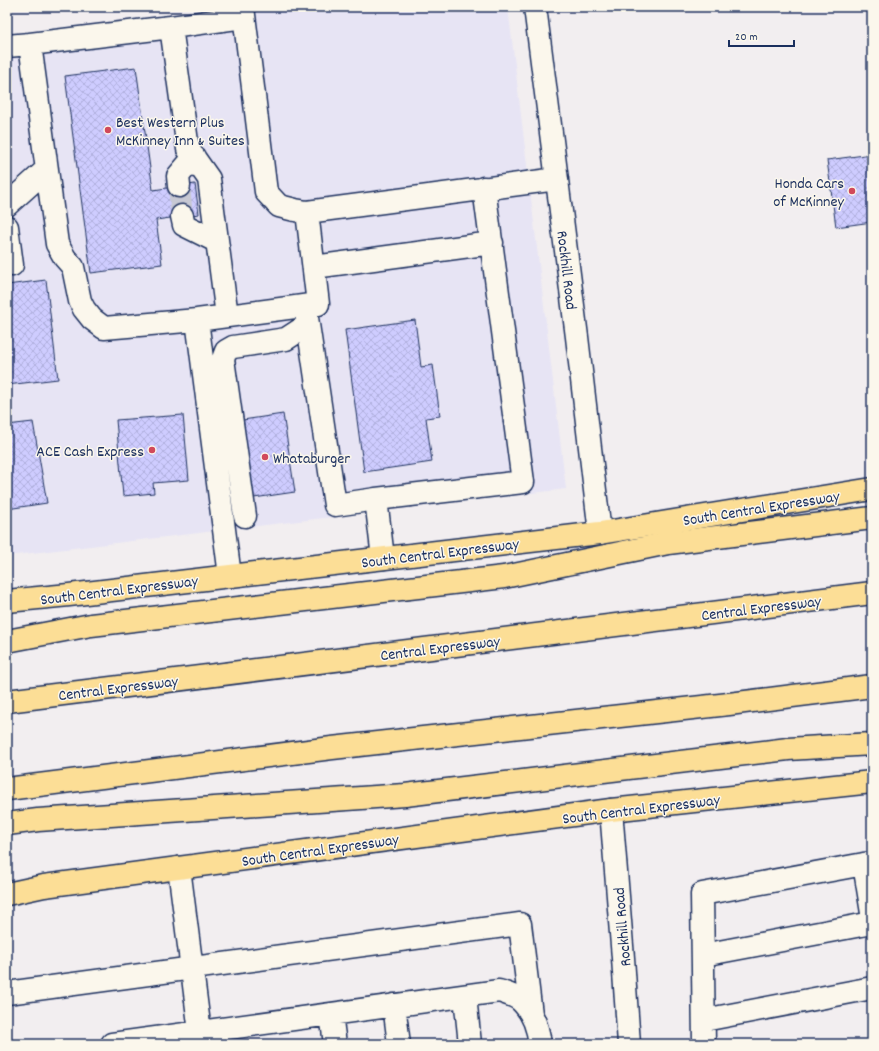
<svg xmlns="http://www.w3.org/2000/svg" width="879" height="1051" font-family="Dekko,sans-serif">
<style>
.built{fill:#e7e4f4}
.building{fill:url(#building-cross-hatch);stroke:#1b2f5e}
.lines{fill:none;stroke-linecap:round;stroke-linejoin:round}
.minor-tunnel{stroke:#c7c8d3;stroke-width:22;stroke-dasharray:22 11;stroke-linecap:butt}
.minor-casing{stroke:#1b2f5e;stroke-width:25}
.major-casing{stroke:#1b2f5e;stroke-width:25}
.highway-casing{stroke:#1b2f5e;stroke-width:25}
.minor{stroke:#fbf7ec;stroke-width:22}
.major{stroke:#fcde96;stroke-width:22}
.highway{stroke:#fcde96;stroke-width:22}
.poi-dot{fill:#d1495b;stroke:#fbf7ec;stroke-width:1.5}
.labels{text-anchor:middle;stroke-width:3;stroke-linejoin:round;paint-order:stroke}
.poi-label{font-size:16px;fill:#1b2f5e;stroke:#fbf7ec;text-anchor:start}
.street-label{font-size:16px;fill:#1b2f5e;stroke:#fbf7ec}
</style>
<defs>
<pattern id="building-cross-hatch" width="8" height="8" patternUnits="userSpaceOnUse"><rect width="8" height="8" fill="#ceccff"/><path d="M0 0l8 8M0 8l8-8" fill="none" stroke="#b0b0dd"/></pattern>
</defs>
<rect width="100%" height="100%" fill="#f2eef0"/>
<filter id="ink" filterUnits="userSpaceOnUse"><feTurbulence type="fractalNoise" baseFrequency=".025" numOctaves="2"/><feDisplacementMap in="SourceGraphic" scale="8" xChannelSelector="R" yChannelSelector="G"/><feConvolveMatrix kernelMatrix="1 2 1 2 8 2 1 2 1" color-interpolation-filters="sRGB"/></filter>
<g filter="url(#ink)">
<!-- built -->
<path class="built" d="M301,7H508L566,489L7,556V36Z"/>
<!-- building -->
<path class="building" d="M136,67L153,190L195,184L199,214L156,220L162,264L91,273L65,76Z
M872,154V222L836,227L827,160Z
M46,280L58,379L7,385V285Z
M415,320L421,367L433,365L440,416L426,418L432,462L364,472L345,330Z
M283,414L295,492L247,499L236,421Z
M183,415L189,480L153,483L154,493L123,496L116,420Z
M33,422L47,503L7,509V425Z"/>
<g class="lines">
<!-- minor-tunnel -->
<path class="minor-tunnel" d="M179,186L182,216"/>
<defs>
<path id="minor" d="M243,7L266,192L279,206L295,210L307,212L557,179
M535,7L577,337L600,533
M244,17L171,27L30,44L57,244L65,258L73,267L80,301L84,309L92,319L104,328L197,320L318,304L307,212
M171,27L188,149L209,179L227,316
M7,46L30,44
M179,186L178,176L194,157
M7,205L47,169
M182,216L184,225L216,241
M7,227L12,265
M314,267L492,243
M306,311L335,505L376,499
M197,320L230,576
M245,516L223,359L226,351L233,347L286,339L306,326
M383,558L376,499L523,482L484,188
M611,810L623,958L629,1044
M872,863L864,864L872,913
M179,868L200,1032
M703,955L872,923
M7,993L520,924L531,1014
M465,996L470,1044
M394,1005L399,1044
M331,1014L335,1044
M704,1020L872,988
M112,1044L499,991C505,993 515,996 520,1000C532,1011 538,1028 540,1044
M704,1044L702,894L864,864"/>
<path id="major" d="M7,601L69,595L239,575L600,533L872,489
M7,894L44,886L611,810L872,782"/>
<path id="highway" d="M7,641L91,625L504,577L668,543L872,518
M7,701L872,593
M7,789L332,748L729,704L872,686
M7,824L38,820L405,795L788,749L872,744"/>
</defs>
<!-- minor casing -->
<use href="#minor" class="minor-casing"/>
<!-- major casing -->
<use href="#major" class="major-casing"/>
<!-- highway casing -->
<use href="#highway" class="highway-casing"/>
<!-- minor -->
<use href="#minor" class="minor"/>
<!-- major -->
<use href="#major" class="major"/>
<!-- highway -->
<use href="#highway" class="highway"/>
</g>
</g>
<!-- markers -->
<g class="poi-dot">
<circle cx="108" cy="130" r="4"/>
<circle cx="852" cy="191" r="4"/>
<circle cx="152" cy="450" r="4"/>
<circle cx="265" cy="457" r="4"/>
</g>
<g class="labels">
<!-- poi labels -->
<g class="poi-label">
<text x="116" y="127">Best Western Plus<tspan x="116" dy="18">McKinney Inn &amp; Suites</tspan></text>
<text x="844" y="188" text-anchor="end">Honda Cars<tspan x="844" dy="18">of McKinney</tspan></text>
<text x="144" y="456" text-anchor="end">ACE Cash Express</text>
<text x="273" y="463">Whataburger</text>
</g>
<!-- street labels -->
<g class="street-label">
<text transform="translate(568 270) rotate(83)" y="6">Rockhill Road</text>
<text transform="translate(761 507) rotate(-9)" y="6">South Central Expressway</text>
<text transform="translate(440 552) rotate(-7)" y="6">South Central Expressway</text>
<text transform="translate(119 589) rotate(-7)" y="6">South Central Expressway</text>
<text transform="translate(761 607) rotate(-7)" y="6">Central Expressway</text>
<text transform="translate(440 647) rotate(-7)" y="6">Central Expressway</text>
<text transform="translate(118 687) rotate(-7)" y="6">Central Expressway</text>
<text transform="translate(641 808) rotate(-7)" y="6">South Central Expressway</text>
<text transform="translate(320 849) rotate(-8)" y="6">South Central Expressway</text>
<text transform="translate(621 927) rotate(-95)" y="6">Rockhill Road</text>
</g>
</g>
<!-- margin -->
<rect width="879" height="1051" fill="none" stroke="#fbf7ec" stroke-width="24"/>
<rect x="12" y="12" width="855" height="1027" fill="none" stroke="#1b2f5e" stroke-width="1.5" filter="url(#ink)"/>
<!-- scale -->
<path d="M729 40v6h65v-6" fill="none" stroke="#1b2f5e" stroke-width="2"/>
<text x="735" y="40" font-size="12" fill="#1b2f5e" stroke="#fbf7ec" stroke-width="3" paint-order="stroke">20 m</text>
</svg>
